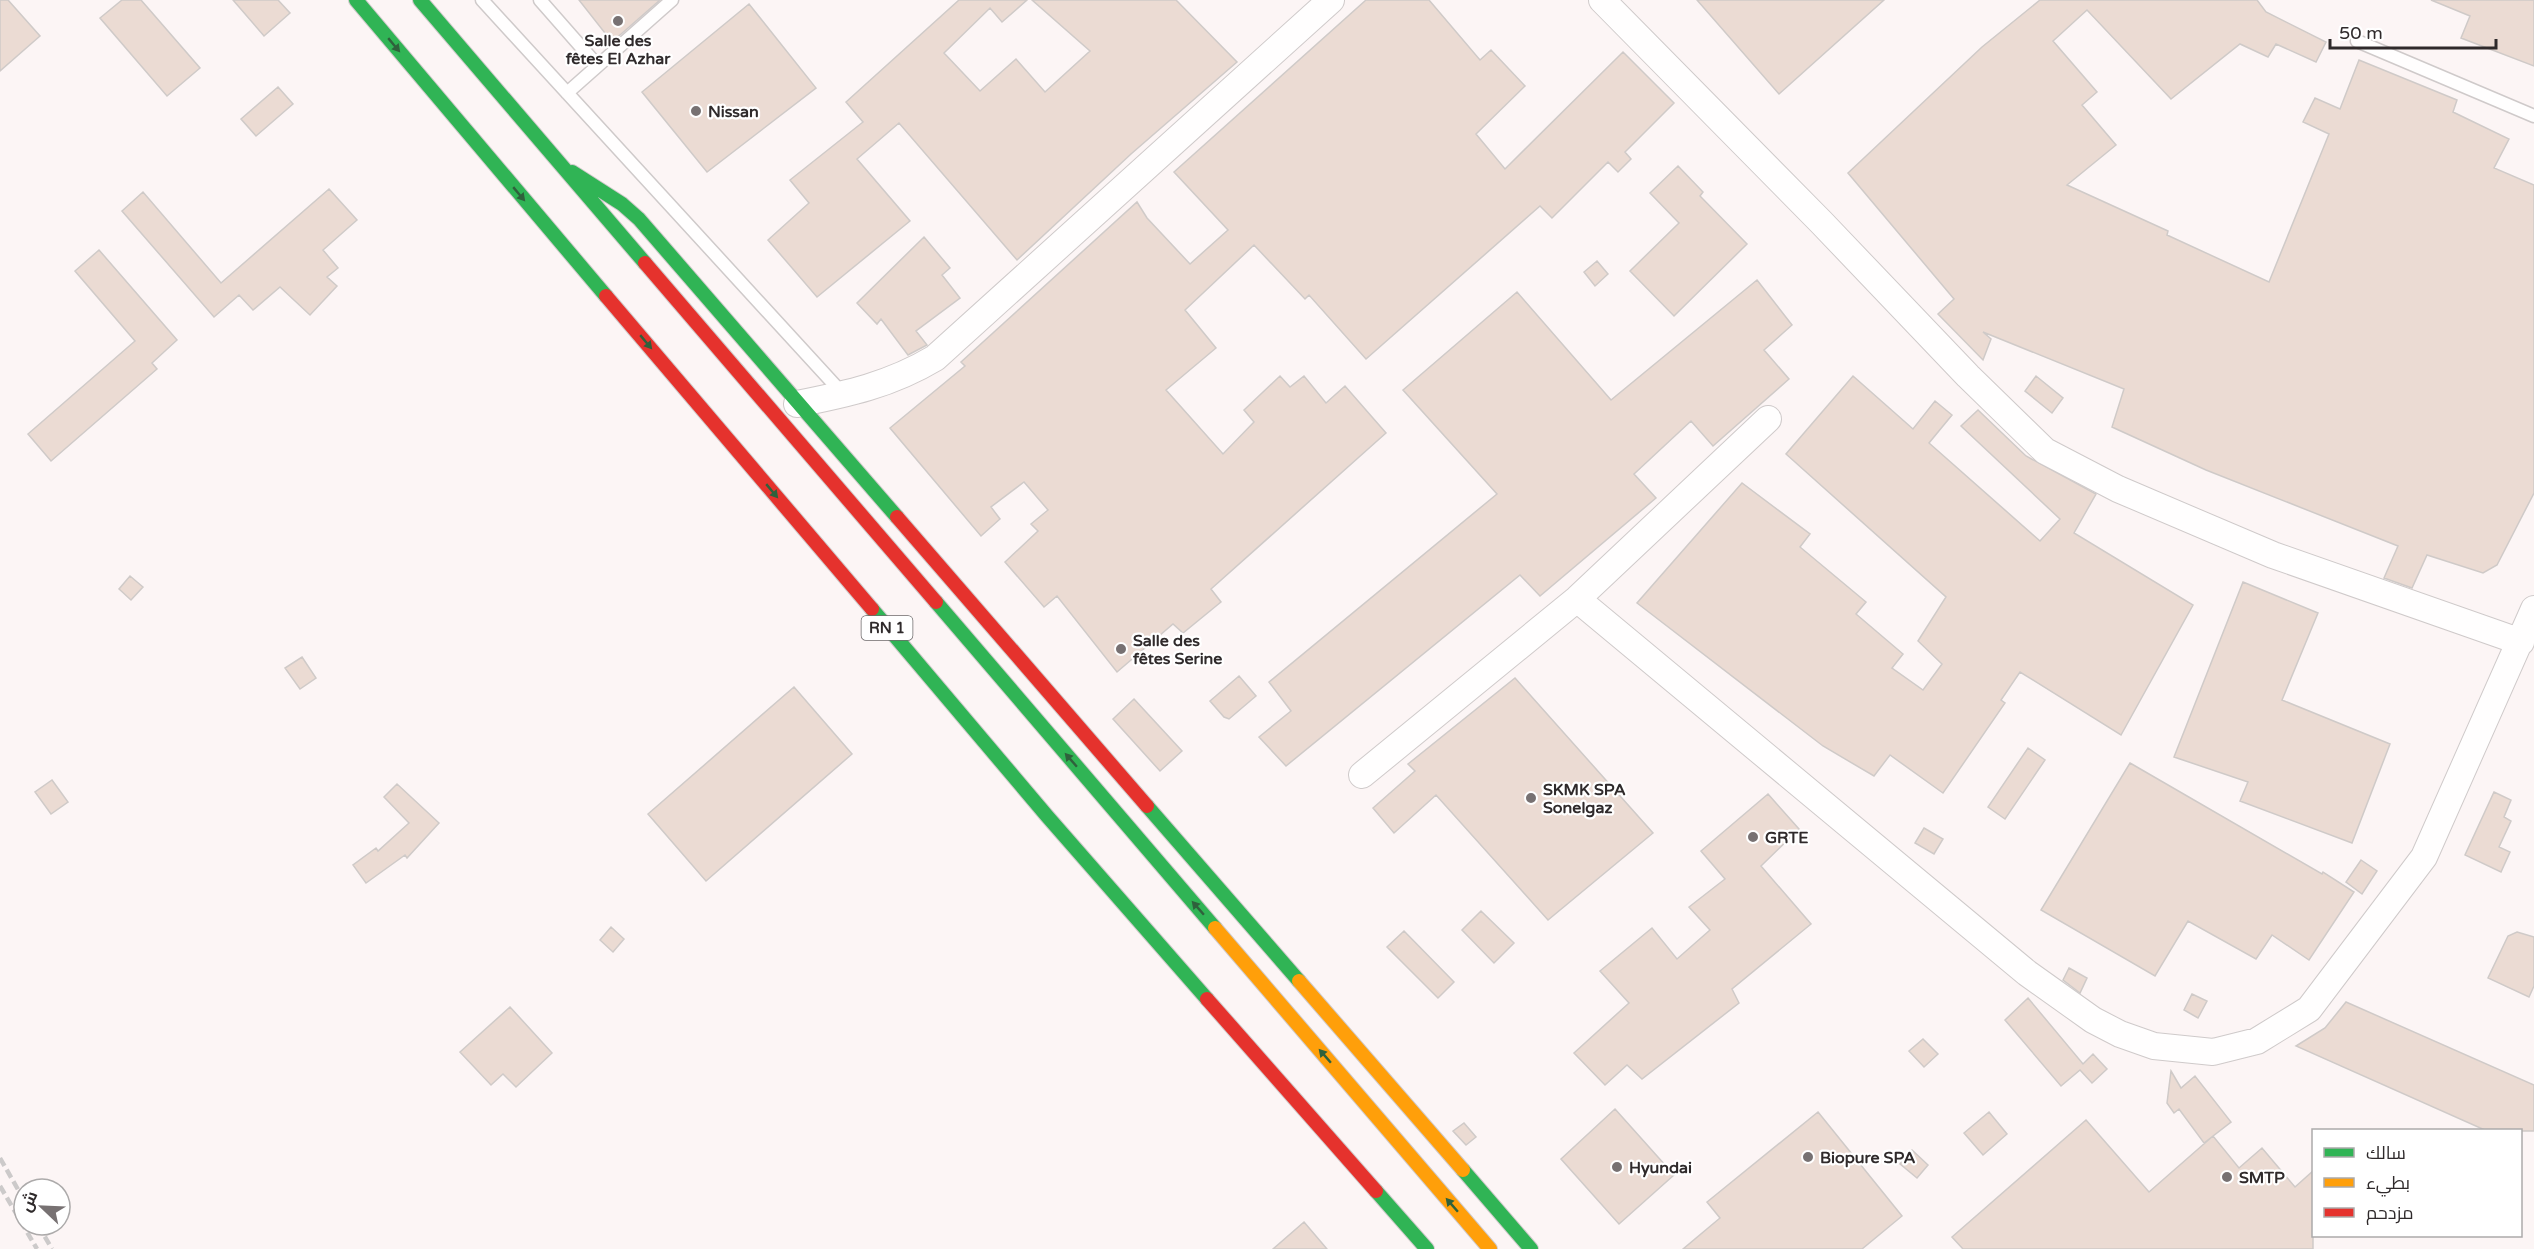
<svg xmlns="http://www.w3.org/2000/svg" width="2534" height="1249" font-family="'Varela Round',Cairo,sans-serif">
<style>
.building{fill:#ebdbd3;stroke:#cfcac8;stroke-width:1.5}
.lines{fill:none;stroke-linecap:round;stroke-linejoin:round}
.lane-casing{stroke:#cfcaca;stroke-width:15}
.street-casing{stroke:#cfcaca;stroke-width:28}
.fast-casing{stroke:#cfcaca;stroke-width:16}
.slow-casing{stroke:#cfcaca;stroke-width:16}
.jam-casing{stroke:#cfcaca;stroke-width:16}
.lane{stroke:#fffefe;stroke-width:12}
.street{stroke:#fffefe;stroke-width:26}
.fast{stroke:#30b455;stroke-width:14}
.slow{stroke:#ff9f0a;stroke-width:14}
.jam{stroke:#e5322d;stroke-width:14}
.rail{stroke:#cccaca;stroke-width:4.5;stroke-dasharray:9 4.5;stroke-linecap:butt}
.oneway{fill:#2f613c}
.poi-dot{fill:#777172;stroke:#fff;stroke-width:2}
.labels{text-anchor:middle;stroke-width:4.5;stroke-linejoin:round;paint-order:stroke}
.shield{fill:#fff;stroke:#6d6a6b;stroke-width:1.5}
.shield-label{font-size:15px;font-weight:bold;fill:#2f2a2b}
.poi-label{font-size:16px;font-weight:bold;fill:#2f2a2b;stroke:#fff;text-anchor:start}
</style>
<rect width="100%" height="100%" fill="#fcf5f5"/>
<!-- building -->
<path class="building" d="M0,0H8L40,36L0,71Z
M122,0H141L200,68L167,96L100,18Z
M233,0H278L290,13L264,36Z
M579,0H660L612,42Z
M959,0H1027L1002,22L990,8L944,53L980,91L1016,59L1045,92L1090,51L1032,0H1176L1237,62L1131,154L1017,260L899,123L857,159L910,221L817,297L768,240L809,203L790,180L863,122L846,102Z
M1366,0H1429L1480,60L1491,50L1525,86L1476,134L1505,169L1623,52L1674,103L1625,152L1631,159L1618,172L1608,162L1552,218L1540,206L1366,359L1309,295L1305,299L1254,245L1185,310L1216,348L1166,390L1223,454L1254,422L1244,410L1280,376L1290,387L1304,376L1326,403L1345,386L1386,433L1211,589L1221,602L1183,633L1173,624L1117,672L1057,596L1044,607L1005,562L1038,531L1031,524L1048,510L1024,482L991,507L1000,519L981,536L890,428L965,366L961,362L1137,202L1147,218L1190,264L1228,230L1174,172Z
M1697,0H1884L1779,94Z
M2040,0H2257L2266,12L2326,42L2316,62L2276,44L2268,57L2240,44L2171,99L2087,10L2053,41L2097,92L2082,105L2116,145L2067,185L2168,231L2167,235L2269,282L2329,134L2303,122L2315,98L2340,109L2359,60L2457,100L2453,112L2509,139L2494,168L2534,185V493L2497,565L2483,573L2427,555L2412,588L2384,578L2398,546L2206,470L2112,427L2124,389L1983,332L1991,339L1983,360L1938,314L1954,299L1848,173L1982,47Z
M2431,0H2534V66L2461,38L2470,16Z
M749,4L816,88L707,172L642,92Z
M278,87L293,104L256,136L241,119Z
M1678,166L1703,192L1700,196L1747,244L1674,316L1630,271L1679,223L1650,193Z
M329,189L357,220L323,250L338,268L327,277L337,286L310,315L280,287L253,310L239,295L214,317L122,211L143,192L221,283Z
M924,237L950,268L942,275L960,298L916,331L927,345L908,355L881,319L877,324L857,303Z
M99,250L177,340L152,363L157,369L51,461L28,434L135,341L75,271Z
M1597,261L1608,274L1595,286L1584,272Z
M1757,280L1792,325L1764,350L1789,379L1713,446L1691,421L1634,474L1656,498L1540,596L1520,575L1286,766L1259,737L1291,711L1269,682L1497,494L1403,390L1517,292L1611,400Z
M1853,376L1913,429L1935,401L1952,415L1929,443L2040,541L2060,519L1961,426L1978,410L2026,456L2096,494L2074,533L2193,605L2121,735L2020,672L2001,700L2005,703L1943,793L1890,755L1874,776L1823,746L1637,603L1742,483L1810,534L1800,547L1866,602L1856,614L1903,654L1892,668L1923,690L1942,664L1918,641L1946,597L1786,454Z
M2036,376L2063,398L2052,413L2025,391Z
M130,576L143,587L131,600L119,589Z
M2243,582L2318,613L2282,700L2390,744L2352,843L2240,801L2248,782L2174,757Z
M302,657L316,678L300,689L285,668Z
M1239,676L1256,696L1229,719L1224,717L1210,701Z
M1515,678L1653,833L1548,920L1436,795L1394,833L1373,808L1415,771L1408,764Z
M794,687L852,754L706,881L648,814Z
M1134,699L1182,751L1160,771L1113,719Z
M2028,748L2045,760L2005,819L1988,807Z
M2130,763L2322,874L2323,872L2354,892L2309,960L2272,935L2256,959L2188,921L2155,976L2041,910Z
M52,780L68,802L51,814L35,792Z
M397,784L439,823L407,858L405,855L366,883L353,865L376,848L378,851L409,823L384,797Z
M2494,792L2511,800L2504,817L2511,821L2499,847L2510,852L2501,872L2465,855Z
M1768,794L1799,829L1761,866L1811,924L1732,989L1739,1003L1642,1079L1627,1065L1605,1085L1574,1053L1629,1003L1600,971L1652,928L1677,959L1710,930L1689,907L1725,879L1701,851Z
M1924,828L1943,839L1934,854L1915,843Z
M2361,860L2377,871L2362,894L2346,882Z
M1481,911L1514,943L1494,963L1462,930Z
M611,927L624,939L613,952L600,940Z
M1404,931L1454,982L1438,998L1387,947Z
M2517,932L2534,937V986L2529,997L2488,978L2508,936Z
M2069,968L2087,978L2080,993L2063,980Z
M2192,994L2207,1001L2198,1018L2184,1010Z
M2028,998L2083,1064L2093,1054L2107,1069L2092,1083L2080,1070L2061,1086L2005,1020Z
M2346,1002L2534,1085V1131H2487L2296,1046L2325,1028Z
M510,1007L552,1053L516,1087L503,1074L491,1085L460,1052Z
M1923,1039L1938,1054L1924,1067L1909,1051Z
M2171,1071L2181,1088L2195,1076L2231,1122L2204,1143L2179,1109L2174,1113L2167,1103Z
M1615,1109L1674,1175L1619,1224L1561,1159Z
M1818,1112L1902,1216L1862,1249H1683L1720,1218L1707,1202Z
M1989,1112L2007,1134L1983,1155L1964,1133Z
M2086,1120L2149,1192L2213,1136L2239,1168L2262,1148L2295,1187L2313,1171V1249H1963L1952,1237Z
M1464,1123L1476,1137L1466,1145L1453,1131Z
M1912,1150L1928,1165L1917,1178L1900,1164Z
M1304,1222L1327,1249H1273Z"/>
<g class="lines">
<defs>
<path id="lane" d="M482,0L843,394
M540,0L597,65
M2357,41L2534,116
M567,93L672,0"/>
<path id="street" d="M1602,0L1821,222L1968,376L2045,451L2118,489L2273,555L2521,642
M797,404C847,394 890,385 935,358L1331,0
M1577,599L2027,973L2093,1020L2120,1034L2154,1046L2213,1052L2257,1041L2309,1009L2424,857L2534,609
M1362,775L1577,599L1768,419"/>
<path id="fast" d="M356,0L606,296
M420,0L645,263
M572,172L622,204L639,219L897,517
M936,602L1215,928
M872,609L1047,816L1207,999
M1147,806L1299,981
M1463,1170L1531,1249
M1376,1191L1427,1249"/>
<path id="slow" d="M1215,928L1490,1249
M1299,981L1463,1170"/>
<path id="jam" d="M645,263L936,602
M606,296L872,609
M897,517L1147,806
M1207,999L1376,1191"/>
</defs>
<!-- lane casing -->
<use href="#lane" class="lane-casing"/>
<!-- street casing -->
<use href="#street" class="street-casing"/>
<!-- fast casing -->
<use href="#fast" class="fast-casing"/>
<!-- slow casing -->
<use href="#slow" class="slow-casing"/>
<!-- jam casing -->
<use href="#jam" class="jam-casing"/>
<!-- lane -->
<use href="#lane" class="lane"/>
<!-- street -->
<use href="#street" class="street"/>
<!-- fast -->
<use href="#fast" class="fast"/>
<!-- slow -->
<use href="#slow" class="slow"/>
<!-- jam -->
<use href="#jam" class="jam"/>
<!-- rail -->
<path class="rail" d="M0,1158L24,1200
M0,1186L37,1249
M38,1225L52,1249"/>
</g>
<!-- one-way arrows -->
<defs><path id="oneway-solid" d="M-6-.8H1V-3.2L6.5 0L1 3.2V.8H-6Z" transform="scale(1.5)"/></defs>
<g class="oneway">
<use href="#oneway-solid" transform="translate(394 45) rotate(50)"/>
<use href="#oneway-solid" transform="translate(519 194) rotate(50)"/>
<use href="#oneway-solid" transform="translate(646 342) rotate(50)"/>
<use href="#oneway-solid" transform="translate(772 491) rotate(50)"/>
<use href="#oneway-solid" transform="translate(1071 760) rotate(-131)"/>
<use href="#oneway-solid" transform="translate(1198 908) rotate(-131)"/>
<use href="#oneway-solid" transform="translate(1325 1056) rotate(-131)"/>
<use href="#oneway-solid" transform="translate(1452 1205) rotate(-131)"/>
</g>
<!-- markers -->
<g class="poi-dot">
<circle cx="618" cy="21" r="6"/>
<circle cx="696" cy="111" r="6"/>
<circle cx="1121" cy="649" r="6"/>
<circle cx="1531" cy="798" r="6"/>
<circle cx="1753" cy="837" r="6"/>
<circle cx="1808" cy="1157" r="6"/>
<circle cx="1617" cy="1167" r="6"/>
<circle cx="2227" cy="1177" r="6"/>
</g>
<g class="labels">
<!-- shield labels -->
<rect class="shield" x="861.5" y="616" width="51" height="24" rx="4.5"/>
<g class="shield-label">
<text x="887" y="633">RN 1</text>
</g>
<!-- poi labels -->
<g class="poi-label">
<text x="618" y="46" text-anchor="middle">Salle des<tspan x="618" dy="18">fêtes El Azhar</tspan></text>
<text x="708" y="117">Nissan</text>
<text x="1133" y="646">Salle des<tspan x="1133" dy="18">fêtes Serine</tspan></text>
<text x="1543" y="795">SKMK SPA<tspan x="1543" dy="18">Sonelgaz</tspan></text>
<text x="1765" y="843">GRTE</text>
<text x="1820" y="1163">Biopure SPA</text>
<text x="1629" y="1173">Hyundai</text>
<text x="2239" y="1183">SMTP</text>
</g>
</g>
<!-- legend -->
<rect x="2312" y="1129" width="210" height="108" fill="#ffffff" stroke="#acaaaa" stroke-width="1.5"/>
<rect x="2324" y="1148" width="30" height="9" fill="#30b455" stroke="#acaaaa" stroke-width="1.5"/>
<text x="2366" y="1159" font-size="18" fill="#2f2a2b">سالك</text>
<rect x="2324" y="1178" width="30" height="9" fill="#ff9f0a" stroke="#acaaaa" stroke-width="1.5"/>
<text x="2366" y="1189" font-size="18" fill="#2f2a2b">بطيء</text>
<rect x="2324" y="1208" width="30" height="9" fill="#e5322d" stroke="#acaaaa" stroke-width="1.5"/>
<text x="2366" y="1219" font-size="18" fill="#2f2a2b">مزدحم</text>
<!-- north arrow -->
<g transform="translate(42 1207) rotate(293)"><circle r="28" fill="#ffffff" stroke="#acaaaa" stroke-width="1.5"/>
<path d="M0-4.5L10 22L0 15L-10 22Z" fill="#777172"/>
<text y="-9" font-size="16" font-weight="bold" text-anchor="middle" fill="#2f2a2b">ش</text>
</g>
<!-- scale -->
<path d="M2330 39v9h166v-9" fill="none" stroke="#2f2a2b" stroke-width="3"/>
<text x="2339" y="39" font-size="18" fill="#2f2a2b" stroke="#ffffff" stroke-width="4.5" paint-order="stroke">50 m</text>
</svg>
